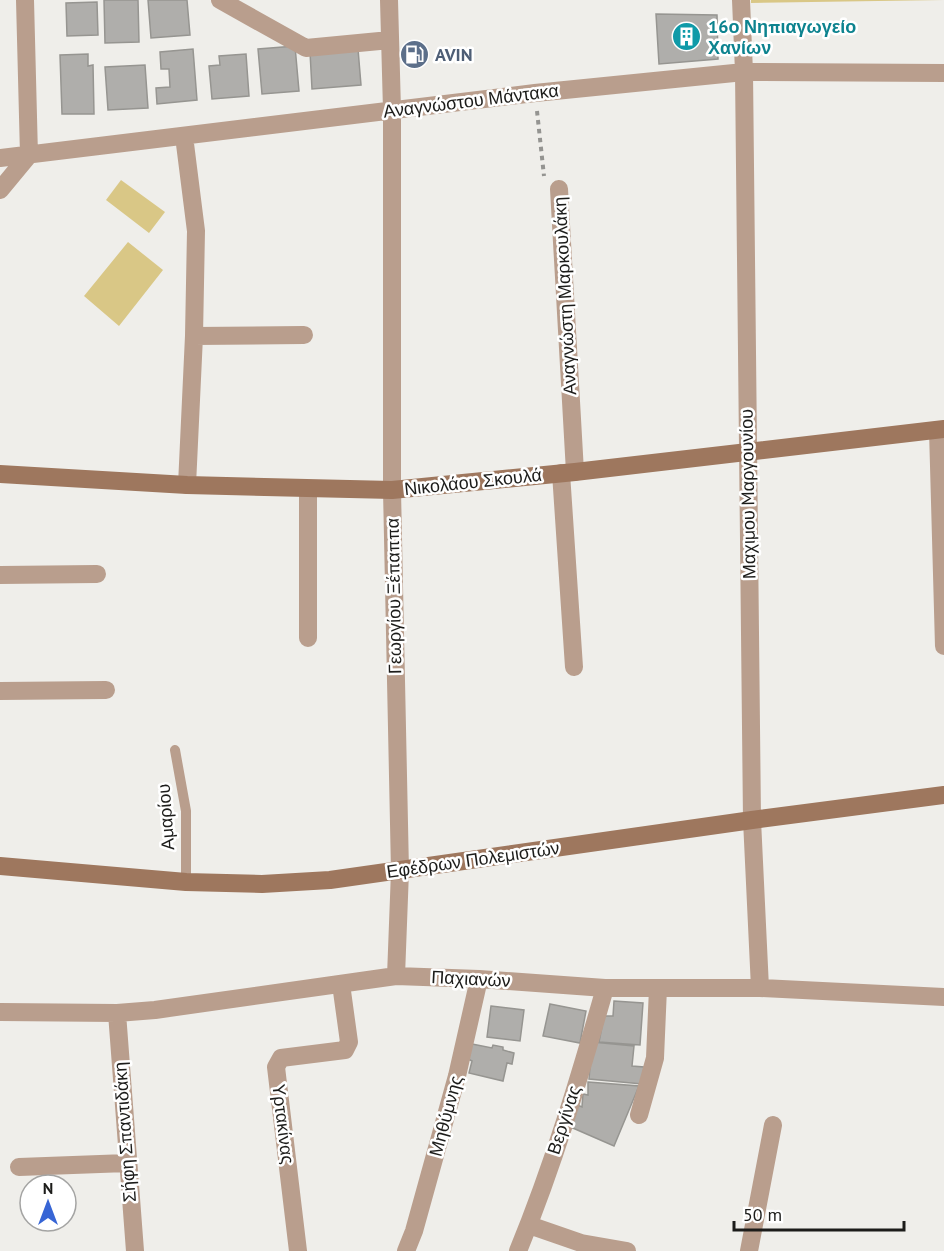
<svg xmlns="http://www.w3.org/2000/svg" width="944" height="1251" font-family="'PT Sans',sans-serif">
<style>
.green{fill:#d9c786}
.building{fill:#afaeab;stroke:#969591;stroke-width:1.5}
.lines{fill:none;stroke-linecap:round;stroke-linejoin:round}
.path{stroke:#949491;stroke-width:4;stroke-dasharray:4.5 4.5;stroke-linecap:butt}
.lane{stroke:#b99e8d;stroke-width:10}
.street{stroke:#b99e8d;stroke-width:18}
.secondary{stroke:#9e775e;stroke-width:18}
.labels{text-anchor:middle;stroke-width:5;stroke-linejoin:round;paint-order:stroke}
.culture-label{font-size:18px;font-weight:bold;fill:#0d838f;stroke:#fff;text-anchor:start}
.service-label{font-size:18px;font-weight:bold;fill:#4e5e75;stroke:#fff;text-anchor:start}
.street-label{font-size:18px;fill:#1c1c1a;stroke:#fff}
</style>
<rect width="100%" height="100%" fill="#efeeea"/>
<!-- green -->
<path class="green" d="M751,0H944L751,3Z
M121,180L165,212L149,233L106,200Z
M128,242L163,270L119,326L84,296Z"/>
<!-- building -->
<path class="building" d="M104,0H138L139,42L105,43Z
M148,0H187L190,35L151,38Z
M97,2L98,35L67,36L66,3Z
M656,14L717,15L718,59L659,64Z
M295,46L299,91L262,94L258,49Z
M193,49L197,100L157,104L156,88L170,87L169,69H161L160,52Z
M358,49L361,85L312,89L310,52Z
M88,54V66L93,65L94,114H62L60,55Z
M246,54L249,96L212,99L209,66L220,65L219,56Z
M145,65L148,108L108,110L105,67Z
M614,1001L643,1003L640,1045L599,1042L604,1016H613Z
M550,1004L586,1011L580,1043L543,1036Z
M491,1006L524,1010L520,1041L487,1037Z
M592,1042L634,1046L632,1066L644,1067L642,1084L589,1079Z
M472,1044L492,1048L493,1045L503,1047V1050L514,1053L512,1064L507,1063L503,1081L469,1073L472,1061L468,1059Z
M588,1082L639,1086L614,1146L566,1125L575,1104L582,1107L583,1094L588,1095Z"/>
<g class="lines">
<!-- path -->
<path class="path" d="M537,111L544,176"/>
<!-- lane -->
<path class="lane" d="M175,750L186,811V882"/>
<!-- street -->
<path class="street" d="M25,0L29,155
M220,0L306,48L390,40
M389,0L392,110V490L400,871L396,976
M741,0L744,72L752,820L760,988
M184,136L196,231L194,336L187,485
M0,158L535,93L744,72L944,73
M559,189L575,472
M0,190L29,155
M194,336L304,335
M938,430L944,646
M561,473L574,667
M0,575L97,574
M308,638V489
M0,691L106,690
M0,1012L117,1013L155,1010L396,976L479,979L605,988H760L944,997
M117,1013L135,1251
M639,1115L655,1058L658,988
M19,1167L127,1163
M529,1225L581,1243L627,1251
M298,1251L276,1067L281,1058L345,1050L349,1042L341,984
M406,1251L414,1231L457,1076L479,979
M518,1251C553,1166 580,1076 605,988
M749,1251L773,1125"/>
<!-- secondary -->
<path class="secondary" d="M0,474L187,485L392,490L575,472L944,429
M0,866L186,882L262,884L330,880L752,820L944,795"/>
</g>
<!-- icons -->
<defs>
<symbol id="building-disc" viewBox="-11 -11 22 22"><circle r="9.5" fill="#0f9aa8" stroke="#fff"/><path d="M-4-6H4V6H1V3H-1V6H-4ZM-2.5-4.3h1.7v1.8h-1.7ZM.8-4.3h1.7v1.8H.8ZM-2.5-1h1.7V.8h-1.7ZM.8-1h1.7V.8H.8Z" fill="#fff"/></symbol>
<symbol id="fuel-disc" viewBox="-11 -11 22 22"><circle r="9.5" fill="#5c6f8a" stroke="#fff"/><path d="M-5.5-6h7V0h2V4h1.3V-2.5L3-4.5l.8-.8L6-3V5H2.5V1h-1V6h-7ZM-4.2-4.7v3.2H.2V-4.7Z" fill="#fff"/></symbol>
</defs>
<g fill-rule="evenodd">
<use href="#building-disc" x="670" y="20" width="33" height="33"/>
<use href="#fuel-disc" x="398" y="38" width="33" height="33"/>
</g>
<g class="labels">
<!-- culture labels -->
<g class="culture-label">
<text x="708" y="33">16ο Νηπιαγωγείο<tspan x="708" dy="21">Χανίων</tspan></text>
</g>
<!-- service labels -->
<g class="service-label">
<text x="435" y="61">AVIN</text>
</g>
<!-- street labels -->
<g class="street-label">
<text transform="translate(471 101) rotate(-7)" y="6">Αναγνώστου Μάντακα</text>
<text transform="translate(565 296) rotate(-93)" y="6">Αναγνώστη Μαρκουλάκη</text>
<text transform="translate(473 482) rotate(-6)" y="6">Νικολάου Σκουλά</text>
<text transform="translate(748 494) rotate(-91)" y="6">Μαχιμου Mαργουνίου</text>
<text transform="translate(394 596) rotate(-91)" y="6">Γεωργίου Ξέπαππα</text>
<text transform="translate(166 817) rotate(-94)" y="6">Αμαρίου</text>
<text transform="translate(473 860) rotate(-8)" y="6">Εφέδρων Πολεμιστών</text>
<text transform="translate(471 979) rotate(3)" y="6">Παχιανών</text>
<text transform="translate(446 1116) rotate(-75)" y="6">Μηθύμνης</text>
<text transform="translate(564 1120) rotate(-72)" y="6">Βεργίνας</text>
<text transform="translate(283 1124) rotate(83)" y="6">Υρτακίνας</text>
<text transform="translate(125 1132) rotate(-94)" y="6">Σήφη Σπαντιδάκη</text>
</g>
</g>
<!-- north arrow -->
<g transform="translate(48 1203)"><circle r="28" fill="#ffffff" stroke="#a4a4a3" stroke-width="1.5"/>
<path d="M0-4.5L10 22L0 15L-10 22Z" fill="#3765d5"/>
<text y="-9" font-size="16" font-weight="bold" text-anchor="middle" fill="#1c1c1a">N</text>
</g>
<!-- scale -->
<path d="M734 1221v9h170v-9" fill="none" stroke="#1c1c1a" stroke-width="3"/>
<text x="743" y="1221" font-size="18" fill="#1c1c1a" stroke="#ffffff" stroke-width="4.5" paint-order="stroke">50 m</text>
</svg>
